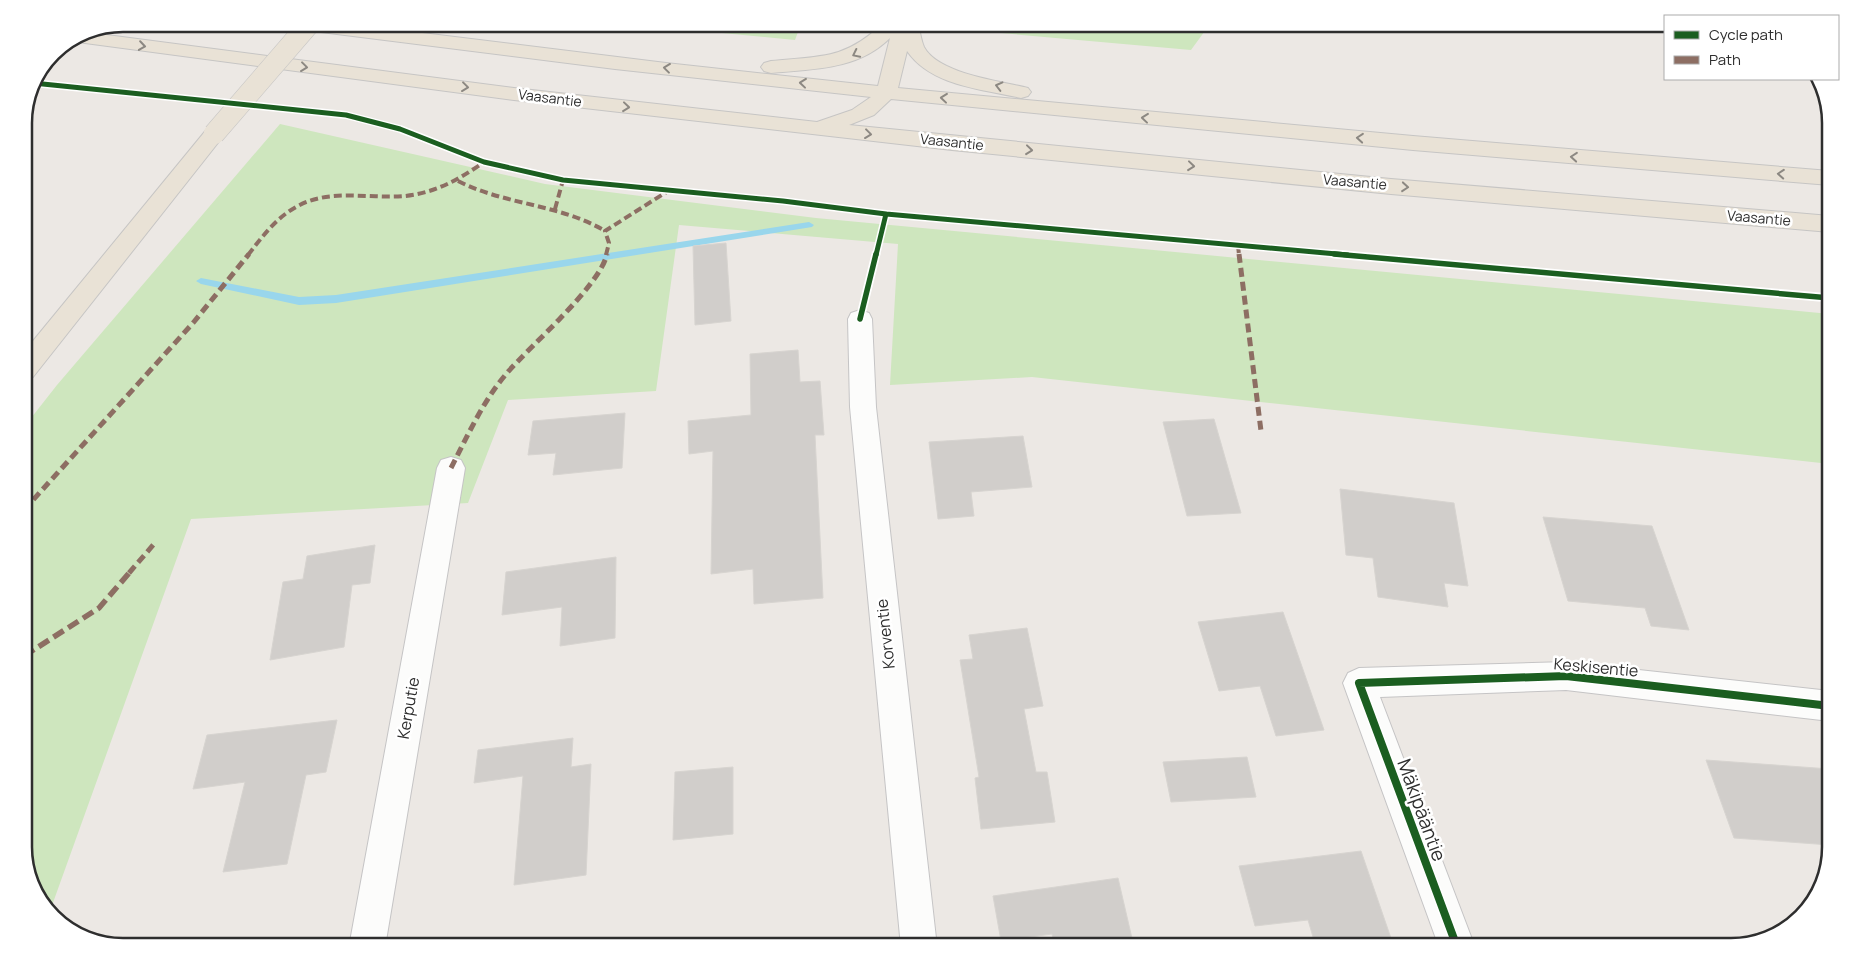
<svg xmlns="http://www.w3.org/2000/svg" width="1854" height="971" font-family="Manrope,sans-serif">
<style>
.green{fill:#cee6be}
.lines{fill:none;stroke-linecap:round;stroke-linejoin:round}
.stream{fill:#99d6ec;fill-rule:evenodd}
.building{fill:#d1cecb;stroke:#d7d4d0}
.minor-casing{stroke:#c5c4c5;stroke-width:2}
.trunk-casing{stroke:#c6c5c4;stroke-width:2}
.minor{fill:#fcfcfb;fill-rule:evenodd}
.trunk{fill:#e9e2d6;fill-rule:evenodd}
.trunk-bridge-casing{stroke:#c6c5c4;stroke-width:22;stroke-linecap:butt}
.trunk-bridge{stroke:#e9e2d6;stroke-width:21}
.quiet-far2{stroke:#8d6e63;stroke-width:4;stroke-dasharray:8 4;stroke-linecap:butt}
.quiet-far1{stroke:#8d6e63;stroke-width:5;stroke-dasharray:9 5;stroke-linecap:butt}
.quiet{stroke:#8d6e63;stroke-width:5.5;stroke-dasharray:12 5.5;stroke-linecap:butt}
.cycleway-far2-casing{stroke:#fff;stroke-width:8}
.cycleway-far1-casing{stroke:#fff;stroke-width:9}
.cycleway-casing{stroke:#fff;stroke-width:11}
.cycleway-far2{stroke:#1b5e20;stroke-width:5}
.cycleway-far1{stroke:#1b5e20;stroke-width:5.5}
.cycleway{stroke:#1b5e20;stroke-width:8}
.oneway{stroke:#8c8882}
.labels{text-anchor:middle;stroke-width:5;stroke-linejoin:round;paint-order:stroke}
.far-street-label{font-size:14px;fill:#2e2e2e;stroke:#fff}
.street-label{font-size:16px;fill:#2e2e2e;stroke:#fff}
.near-street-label{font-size:19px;fill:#2e2e2e;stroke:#fff}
.rim{fill:none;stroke:#2e2e2e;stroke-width:2.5}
</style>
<rect width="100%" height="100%" fill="#ece8e4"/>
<!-- green -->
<path class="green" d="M628,24H801L795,40Z
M966,24H1210L1191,50L967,30Z
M280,124L545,184L816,218L1830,314V464L1032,377L890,385L898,244L679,225L656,391L508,400L468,503L191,519L50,911L40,903L24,855V427L57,385Z"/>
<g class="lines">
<!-- stream -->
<path class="stream" d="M809,222L814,225L812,227L336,303L299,305L201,284L196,281L201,278L299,297L336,295Z"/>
</g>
<!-- building -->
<path class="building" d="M726,243L731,321L695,325L693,246Z
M798,350L800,382L820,381L824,435H815L823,598L754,604L753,569L711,574L713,451L689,454L688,421L751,415L750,354Z
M625,413L622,468L553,475L556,453L528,455L533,421Z
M1214,419L1241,513L1187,516L1163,422Z
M1023,436L1032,487L971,492L974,516L938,519L929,442Z
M1340,489L1454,503L1468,586L1444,583L1448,607L1378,597L1373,558L1346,555Z
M1543,517L1652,526L1689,630L1651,626L1645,608L1568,601Z
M375,545L370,583L352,585L344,647L270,660L283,582L303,579L307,556Z
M616,557L615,638L560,646L562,607L502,615L506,572Z
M1283,612L1324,730L1276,736L1260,686L1219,691L1198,622Z
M1027,628L1043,706L1024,709L1036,772H1047L1055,822L981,829L975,778L979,777L960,660L973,659L969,635Z
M337,720L326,772L306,775L287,864L223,872L245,782L193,789L207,735Z
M573,738L571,767L591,764L586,875L514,885L523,776L474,783L478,750Z
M1247,757L1256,797L1171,802L1163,762Z
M1706,760L1830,769V845L1734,838Z
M733,767V834L673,840L675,772Z
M1361,851L1394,947H1316L1308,920L1255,926L1239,866Z
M1118,878L1134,947H1055L1052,934L1001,941L993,896Z"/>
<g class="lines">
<defs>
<path id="minor" d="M860,310L869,313L872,319L876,407L937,947H901L850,407L848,319L851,313Z
M451,457L461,460L465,468L385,947H349L437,468L441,460Z
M1566,662L1830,691V721L1566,690L1380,697L1475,947H1439L1343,683L1348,673L1359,668Z"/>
<path id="trunk" d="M295,24H349L666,63L878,86L890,38C858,70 813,69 771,73L764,71L761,67L764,63L771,61C819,56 845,60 882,24H918C920,31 921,40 924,47C938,74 1001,81 1028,88L1031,92L1028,96L1021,98C982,89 931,86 907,51L898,88L1413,136L1830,171V185L1413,150L891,99L874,115L849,125L1391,179L1830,216V232L1391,194L952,150L514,100L70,41L84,32L514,88L817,122L852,110L871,97L615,69L305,30L298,28Z
M214,127L221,129L225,134L221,139L33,377L24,380V352L207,129Z"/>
</defs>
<!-- minor casing -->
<use href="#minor" class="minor-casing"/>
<!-- trunk casing -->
<use href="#trunk" class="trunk-casing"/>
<!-- minor -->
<use href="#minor" class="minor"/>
<!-- trunk -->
<use href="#trunk" class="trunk"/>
<defs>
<path id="trunk-bridge" d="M214,134L309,24"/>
</defs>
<!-- trunk-bridge casing -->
<use href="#trunk-bridge" class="trunk-bridge-casing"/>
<!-- trunk-bridge -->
<use href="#trunk-bridge" class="trunk-bridge"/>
<!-- quiet-far2 -->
<path class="quiet-far2" d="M458,181C505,205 560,204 605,231
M555,209L563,180
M1238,245L1239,255
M248,255C262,237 276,218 296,207C329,188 368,199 405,196C435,193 460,179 484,162
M606,255L609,243L605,231L668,191"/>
<!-- quiet-far1 -->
<path class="quiet-far1" d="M1239,254L1261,431
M451,468C468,435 483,401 507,373C531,345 600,286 607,254
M24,510L193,323L249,254
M129,573L154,544"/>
<!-- quiet -->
<path class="quiet" d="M24,656L99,608L130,572"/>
<defs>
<path id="cycleway-far2" d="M33,83L346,115L400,129L484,162L563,180L783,201L886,214L1348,255
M876,255L886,214"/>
<path id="cycleway-far1" d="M1334,254L1830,298
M860,319L876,254"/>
<path id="cycleway" d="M1457,947L1359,683L1566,676L1830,706"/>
</defs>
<!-- cycleway-far2 casing -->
<use href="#cycleway-far2" class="cycleway-far2-casing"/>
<!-- cycleway-far1 casing -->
<use href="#cycleway-far1" class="cycleway-far1-casing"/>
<!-- cycleway casing -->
<use href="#cycleway" class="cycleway-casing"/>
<!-- cycleway-far2 -->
<use href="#cycleway-far2" class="cycleway-far2"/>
<!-- cycleway-far1 -->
<use href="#cycleway-far1" class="cycleway-far1"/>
<!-- cycleway -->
<use href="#cycleway" class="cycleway"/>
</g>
<!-- one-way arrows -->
<defs><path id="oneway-chevron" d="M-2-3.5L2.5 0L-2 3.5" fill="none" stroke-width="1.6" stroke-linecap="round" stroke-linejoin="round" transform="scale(1.25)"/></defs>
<g class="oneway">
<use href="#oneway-chevron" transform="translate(142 46) rotate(8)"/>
<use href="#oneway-chevron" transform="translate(856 54) rotate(154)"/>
<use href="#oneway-chevron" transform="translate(304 67) rotate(7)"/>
<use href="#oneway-chevron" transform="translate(667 68) rotate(-173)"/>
<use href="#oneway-chevron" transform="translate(803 83) rotate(-174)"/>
<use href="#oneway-chevron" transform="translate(999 86) rotate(-166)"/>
<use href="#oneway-chevron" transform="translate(465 87) rotate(7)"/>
<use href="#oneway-chevron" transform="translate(944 98) rotate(-174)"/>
<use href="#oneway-chevron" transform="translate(626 107) rotate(6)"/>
<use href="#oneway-chevron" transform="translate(1145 118) rotate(-174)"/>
<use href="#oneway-chevron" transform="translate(868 134) rotate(7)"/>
<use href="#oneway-chevron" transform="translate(1360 138) rotate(-175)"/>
<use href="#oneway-chevron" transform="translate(1029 150) rotate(6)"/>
<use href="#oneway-chevron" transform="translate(1574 157) rotate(-175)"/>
<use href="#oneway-chevron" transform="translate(1191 166) rotate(6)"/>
<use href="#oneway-chevron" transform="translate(1781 174) rotate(-176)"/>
<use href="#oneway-chevron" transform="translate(1405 187) rotate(5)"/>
</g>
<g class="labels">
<!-- far-street labels -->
<g class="far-street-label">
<text transform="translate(550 98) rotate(7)" y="5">Vaasantie</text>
<text transform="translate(952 142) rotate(6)" y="5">Vaasantie</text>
<text transform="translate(1355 182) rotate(5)" y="5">Vaasantie</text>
<text transform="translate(1759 218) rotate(5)" y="5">Vaasantie</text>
</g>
<!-- street labels -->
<g class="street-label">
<text transform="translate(885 634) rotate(-96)" y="6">Korventie</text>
<text transform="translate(1596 667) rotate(5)" y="6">Keskisentie</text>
<text transform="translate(408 708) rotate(-80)" y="6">Kerputie</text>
</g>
<!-- near-street labels -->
<g class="near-street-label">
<text transform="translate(1422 810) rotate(70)" y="7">Mäkipääntie</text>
</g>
</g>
<!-- crop -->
<path d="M0 0H1854V971H0ZM123 32H1731A91 91 0 0 1 1822 123V847A91 91 0 0 1 1731 938H123A91 91 0 0 1 32 847V123A91 91 0 0 1 123 32Z" fill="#fff" fill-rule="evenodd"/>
<path class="rim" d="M123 32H1731A91 91 0 0 1 1822 123V847A91 91 0 0 1 1731 938H123A91 91 0 0 1 32 847V123A91 91 0 0 1 123 32Z"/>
<!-- legend -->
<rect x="1664" y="15" width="175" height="65" fill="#ffffff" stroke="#ababab"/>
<rect x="1674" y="31" width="25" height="8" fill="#1b5e20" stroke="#ababab"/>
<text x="1709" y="40" font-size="15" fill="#2e2e2e">Cycle path</text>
<rect x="1674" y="56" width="25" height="8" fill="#8d6e63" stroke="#ababab"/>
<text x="1709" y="65" font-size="15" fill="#2e2e2e">Path</text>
</svg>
